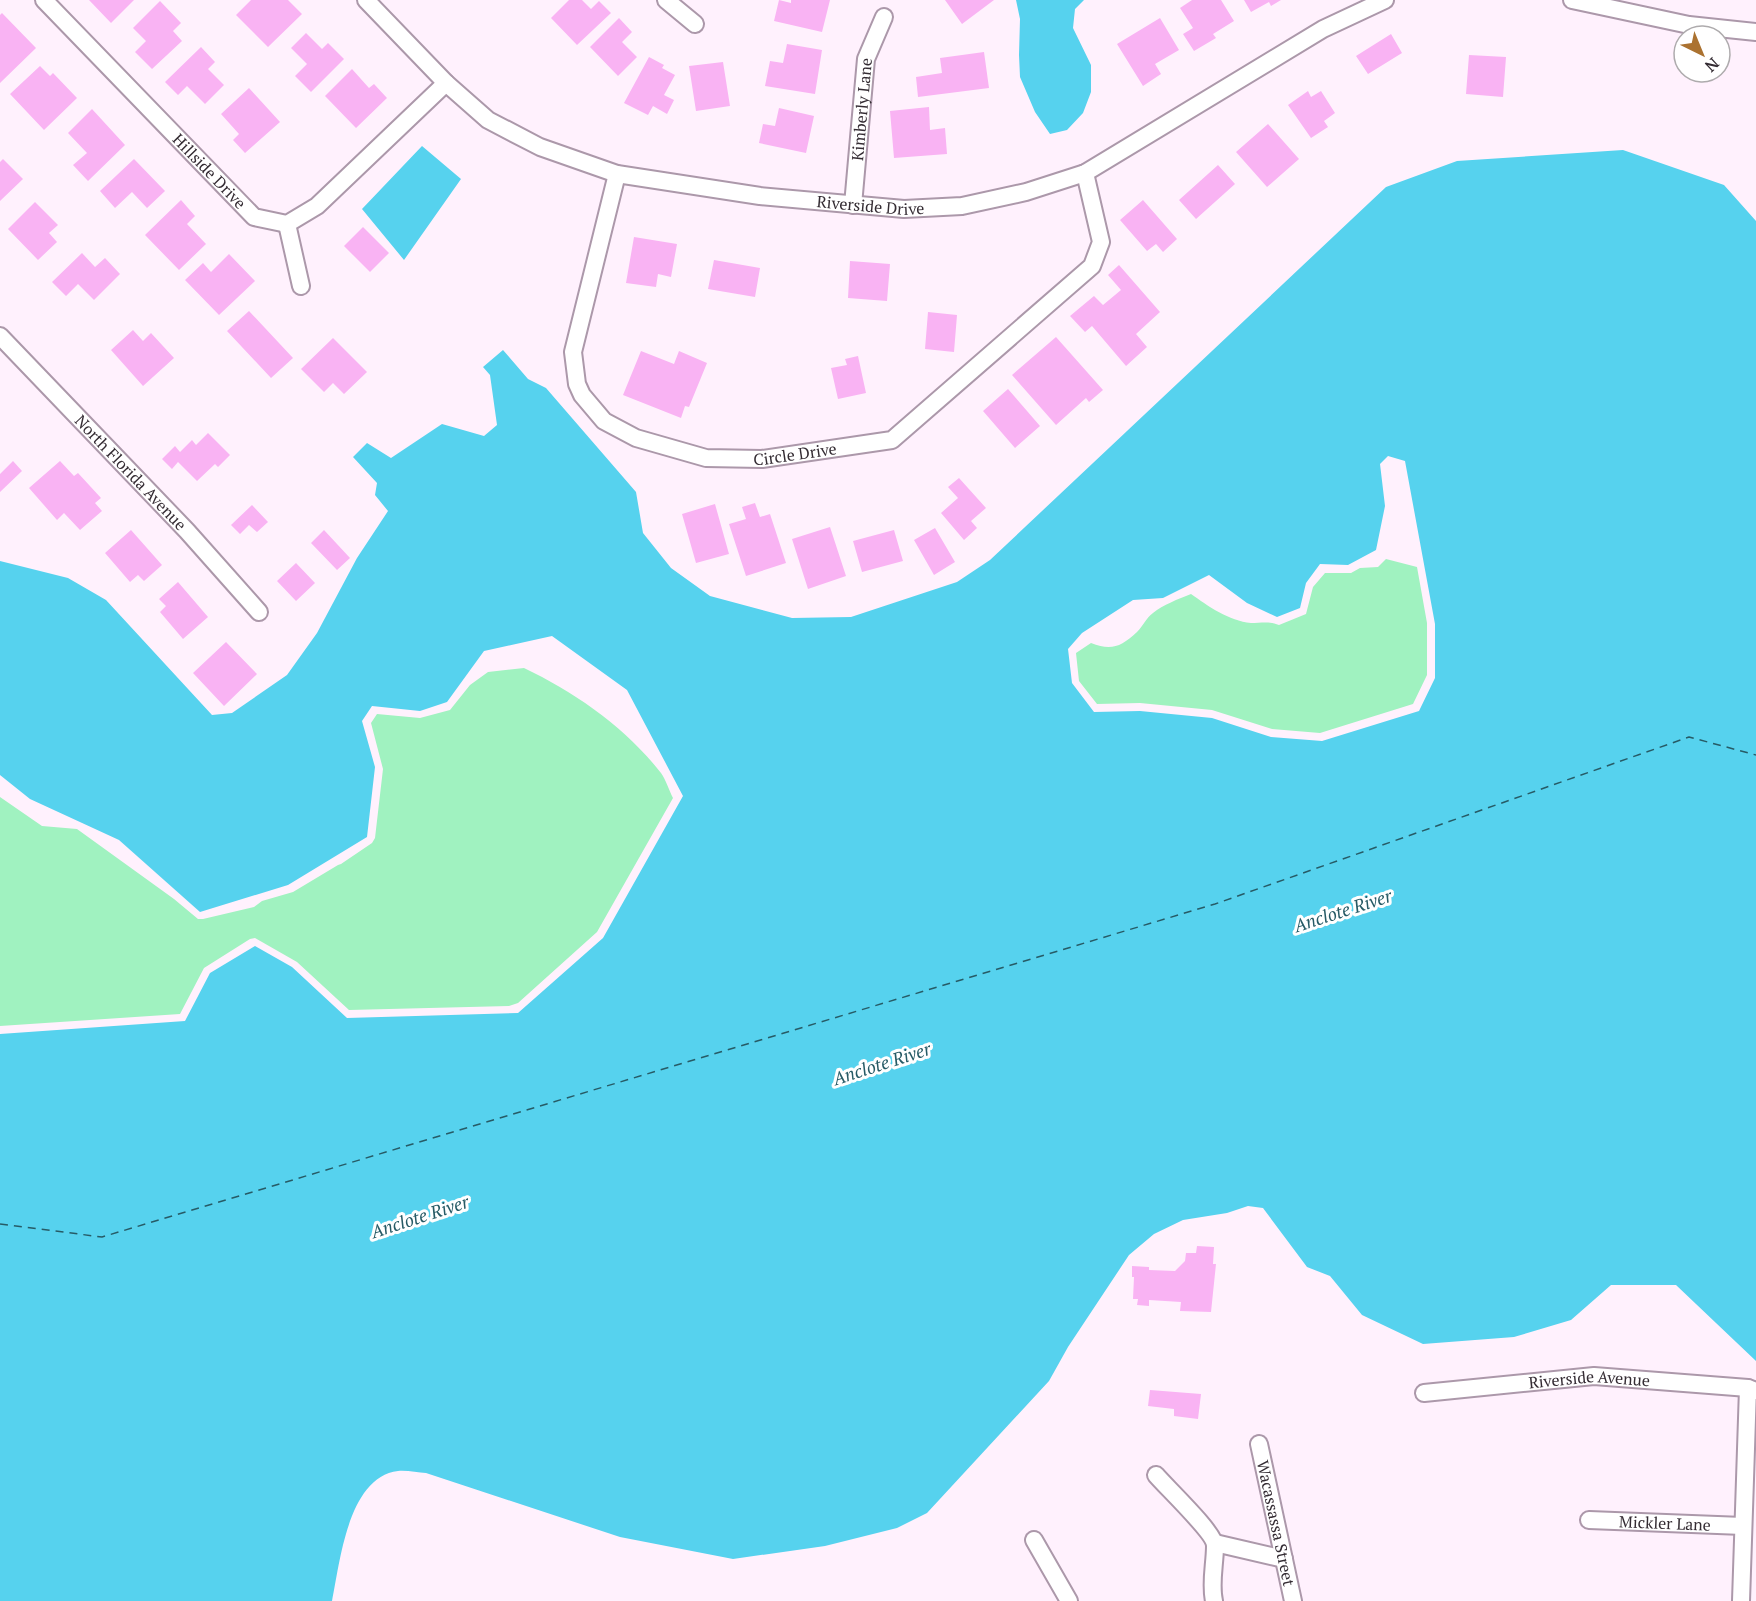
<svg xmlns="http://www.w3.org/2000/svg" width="1756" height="1601" font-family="'PT Serif',serif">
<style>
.green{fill:#a0f2c0}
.water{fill:#56d2ee;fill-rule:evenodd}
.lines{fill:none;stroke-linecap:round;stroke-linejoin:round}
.ferry{stroke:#275b66;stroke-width:1.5;stroke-dasharray:8 6;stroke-linecap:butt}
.building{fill:#f9b3f3}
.minor-casing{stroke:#ac98aa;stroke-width:20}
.minor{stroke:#fff;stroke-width:16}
.labels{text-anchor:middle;stroke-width:6;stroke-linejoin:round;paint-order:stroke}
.street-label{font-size:16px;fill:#342c33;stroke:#fff}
.water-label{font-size:18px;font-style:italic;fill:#275b66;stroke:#fff}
</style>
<rect width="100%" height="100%" fill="#fff1fd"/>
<!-- green -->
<path class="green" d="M1386,559L1417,567L1427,623V675L1413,704L1320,733L1272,729L1212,710L1140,703L1097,704L1079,681L1076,653L1091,643C1111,651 1121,647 1137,632C1143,626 1146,618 1153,613C1163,605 1178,599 1191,594C1208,606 1229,621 1251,623C1261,623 1269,621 1279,625L1306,614L1313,587L1325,573H1351L1360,568L1378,567Z
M524,668C576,693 625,727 661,773C666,780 669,790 673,798L597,932L518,1003L509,1006L349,1010L297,962L255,938L250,939L204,968L180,1014L0,1026V797L42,826L77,829L174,899L198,919H203L254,907L262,901L293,892L338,865L341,864L372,843L375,838L383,769L371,723L377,714L420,718L450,710L470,685L488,672Z"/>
<!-- water -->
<path class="water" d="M1016,0H1084L1075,9L1073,28L1091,65V92L1083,113L1067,130L1050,134L1035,112L1020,77L1019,55L1020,19Z
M422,146L461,179L404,260L362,209Z
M1623,150L1724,185L1756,221V1361L1676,1285H1611L1571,1320L1514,1337L1423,1344L1362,1315L1330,1276L1307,1267L1263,1208L1248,1206L1227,1213L1183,1220L1154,1234L1129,1255L1068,1347L1049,1381L927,1513L897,1528L825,1546L733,1559L620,1537L426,1473C418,1473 407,1470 398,1471C348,1477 340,1562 332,1601H0V1034L185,1021L210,973L255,946L292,967L347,1018L518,1013L603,938L683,796L627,690L552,636L484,651L447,702L420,711L372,706L362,721L375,767L367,837L288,885L200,912L119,840L30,799L0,775V561L68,578L106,600L212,715L232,713L287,675L317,633L357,558L388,511L375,495L377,483L353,457L367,443L391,458L442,424L484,436L497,425L490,375L483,367L503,350L528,379L546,388L636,492L643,533L671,568L710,596L792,618L851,617L957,582L990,560L1386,187L1457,161ZM1388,456L1405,461L1435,624V678L1419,711L1322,741L1271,737L1212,718L1140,711L1094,712L1072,683L1068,649L1082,633L1133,600L1163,598L1209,575L1247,603L1277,617L1300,608L1306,583L1320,564L1348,565L1376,550L1385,506L1380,464Z"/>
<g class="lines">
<!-- ferry -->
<path class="ferry" d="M0,1224L102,1237L1215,904L1689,737L1756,755"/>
</g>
<!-- building -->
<path class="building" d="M89,0H134L111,23Z
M251,0H288L302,14L268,47L236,15Z
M569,0H582L591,9L599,1L611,13L577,45L551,18Z
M779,0L791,3V0H830L822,32L774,21Z
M945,0H994L962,24Z
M1192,0H1221L1234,21L1213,34L1216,38L1194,51L1183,34L1193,28L1180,8Z
M1244,0H1281L1271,6L1269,2L1251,12Z
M160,1L181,23L173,31L182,41L152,69L135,52L146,41L133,28Z
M2,13L36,48L0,83V15Z
M619,18L632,32L622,42L637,57L618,76L590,47Z
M1160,18L1179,50L1155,64L1161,74L1143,86L1117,44Z
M306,33L322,49L328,43L344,59L311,92L295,76L307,64L291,48Z
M1391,34L1402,53L1368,74L1356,56Z
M787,44L822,50L815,94L765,86L770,61L783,63Z
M201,47L215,62L208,69L224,85L205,104L187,86L178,95L165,82Z
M984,52L989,88L918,97L916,77L942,73L940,58Z
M1469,55L1506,57L1503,97L1466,94Z
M649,57L664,65L662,68L675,75L664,95L674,100L667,114L653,106L648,115L624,103Z
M723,62L730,106L696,111L689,66Z
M40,66L50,76L53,73L77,98L44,130L10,94Z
M352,69L369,88L374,84L387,98L356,128L325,96Z
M249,88L280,122L245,153L233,140L239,134L221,114Z
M1308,91L1311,97L1321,91L1335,113L1324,121L1328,127L1311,138L1288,105Z
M929,107L930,130L945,128L947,154L894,158L890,111Z
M779,108L814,116L806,153L759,143L763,124L775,126Z
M92,109L125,145L88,181L73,165L87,153L68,133Z
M1268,124L1299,159L1267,187L1236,152Z
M3,159L23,179L0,201V162Z
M134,159L165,191L147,208L132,192L115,208L100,191Z
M1218,165L1235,184L1196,219L1179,200Z
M181,200L195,216L187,224L206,244L179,270L145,235Z
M1143,200L1177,239L1163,252L1156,244L1147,251L1120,220Z
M35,202L58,225L49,233L57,242L38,260L8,229Z
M363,227L389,253L370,272L344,246Z
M634,237L677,244L671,277L658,274L656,287L626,283Z
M82,253L95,267L105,258L120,274L94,300L78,284L66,296L52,282Z
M229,254L255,281L219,315L185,280L203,263L211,272Z
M714,260L760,268L755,297L708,289Z
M850,261L890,264L887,301L848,298Z
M1119,265L1160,312L1136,334L1147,347L1126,366L1092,326L1085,332L1070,316L1094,296L1103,305L1121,290L1108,275Z
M249,311L293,358L271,378L227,331Z
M928,312L957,315L954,352L925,349Z
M133,330L143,341L151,333L174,358L143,386L111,350Z
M1056,337L1103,390L1089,402L1086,398L1056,425L1012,375Z
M333,338L367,372L344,394L333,383L324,392L301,369Z
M641,351L674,364L679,351L707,363L689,407L685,406L681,418L623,395Z
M858,356L866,393L838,399L831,368L847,365L845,359Z
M1008,389L1040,426L1015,448L983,411Z
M208,433L230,455L218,467L215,464L197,481L178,462L172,469L162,459L175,446L180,452L192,440L196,445Z
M13,461L22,471L0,492V474Z
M60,461L74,476L78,473L101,498L95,503L102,511L80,530L64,513L57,520L29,488Z
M959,478L986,508L971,521L977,528L964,540L941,513L958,498L948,487Z
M755,503L760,517L770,514L786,563L746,576L729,524L746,519L742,507Z
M715,504L729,554L696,563L682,514Z
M252,505L268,522L257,532L249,525L240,534L231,525Z
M830,527L846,576L808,589L792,539Z
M935,528L955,562L934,575L914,540Z
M131,530L162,565L144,581L138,575L130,582L105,553Z
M324,530L350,558L337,570L311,543Z
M894,530L903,561L862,572L853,541Z
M296,563L315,583L296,601L277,581Z
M178,582L208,617L183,639L160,612L166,606L159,599Z
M226,642L257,674L224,706L193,673Z
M1197,1246L1214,1247L1213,1264H1216L1211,1312L1180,1311L1181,1302L1149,1300V1306L1137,1305L1138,1299H1133L1134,1277H1132V1266L1149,1267V1270L1175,1271L1185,1261L1186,1253H1196Z
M1150,1390L1201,1394L1198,1419L1174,1416V1409L1148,1406Z"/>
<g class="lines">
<defs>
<g id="minor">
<path id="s1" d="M44,0L254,217L287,224L317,206L446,83"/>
<path id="s2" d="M366,0L446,83L488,120L540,147L617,174L760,196L904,209L962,206L1026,192L1085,173L1323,29L1385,0"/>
<path d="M666,0L695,24"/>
<path d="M1572,0L1689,25L1756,32"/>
<path id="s3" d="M617,174L573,352L577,384L582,395L604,421L636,438L706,458L762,459L892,440L1092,266L1101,242L1085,173"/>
<path id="s4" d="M853,205L866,59L884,17"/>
<path d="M287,224L301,286"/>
<path id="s5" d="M0,336L187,531L259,612"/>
<path id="s6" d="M1424,1393L1594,1376L1748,1388L1756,1391"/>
<path id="s7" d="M1259,1444L1293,1601"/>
<path d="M1156,1475C1167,1488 1215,1533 1215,1546C1215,1564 1210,1583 1214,1601"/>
<path id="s8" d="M1589,1520L1743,1526"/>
<path d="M1034,1540L1069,1601"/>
<path d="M1215,1543L1284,1559"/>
<path d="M1741,1601L1748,1388"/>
</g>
</defs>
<!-- minor casing -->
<use href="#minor" class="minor-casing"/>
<!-- minor -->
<use href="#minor" class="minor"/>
</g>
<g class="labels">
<!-- street labels -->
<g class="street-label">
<text dy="6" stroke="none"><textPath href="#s4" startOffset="96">Kimberly Lane</textPath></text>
<text dy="6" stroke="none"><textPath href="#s1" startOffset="238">Hillside Drive</textPath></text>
<text dy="6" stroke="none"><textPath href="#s2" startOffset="567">Riverside Drive</textPath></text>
<text dy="6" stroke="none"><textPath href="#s3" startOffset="460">Circle Drive</textPath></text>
<text dy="6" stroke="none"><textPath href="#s5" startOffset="189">North Florida Avenue</textPath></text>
<text dy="6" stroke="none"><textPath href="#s6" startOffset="166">Riverside Avenue</textPath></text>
<text dy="6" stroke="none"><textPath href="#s7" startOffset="81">Wacassassa Street</textPath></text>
<text dy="6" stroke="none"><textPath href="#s8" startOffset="76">Mickler Lane</textPath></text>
</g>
<!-- water labels -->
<g class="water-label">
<text transform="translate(1343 911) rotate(-18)" y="6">Anclote River</text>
<text transform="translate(882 1064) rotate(-18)" y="6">Anclote River</text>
<text transform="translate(420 1217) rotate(-18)" y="6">Anclote River</text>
</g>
</g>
<!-- north arrow -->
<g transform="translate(1702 54) rotate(137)"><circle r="28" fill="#ffffff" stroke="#aeabad" stroke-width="1.5"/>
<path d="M0-4.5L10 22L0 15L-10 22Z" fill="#ab7230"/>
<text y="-9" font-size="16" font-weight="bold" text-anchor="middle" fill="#342c33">N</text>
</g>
</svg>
